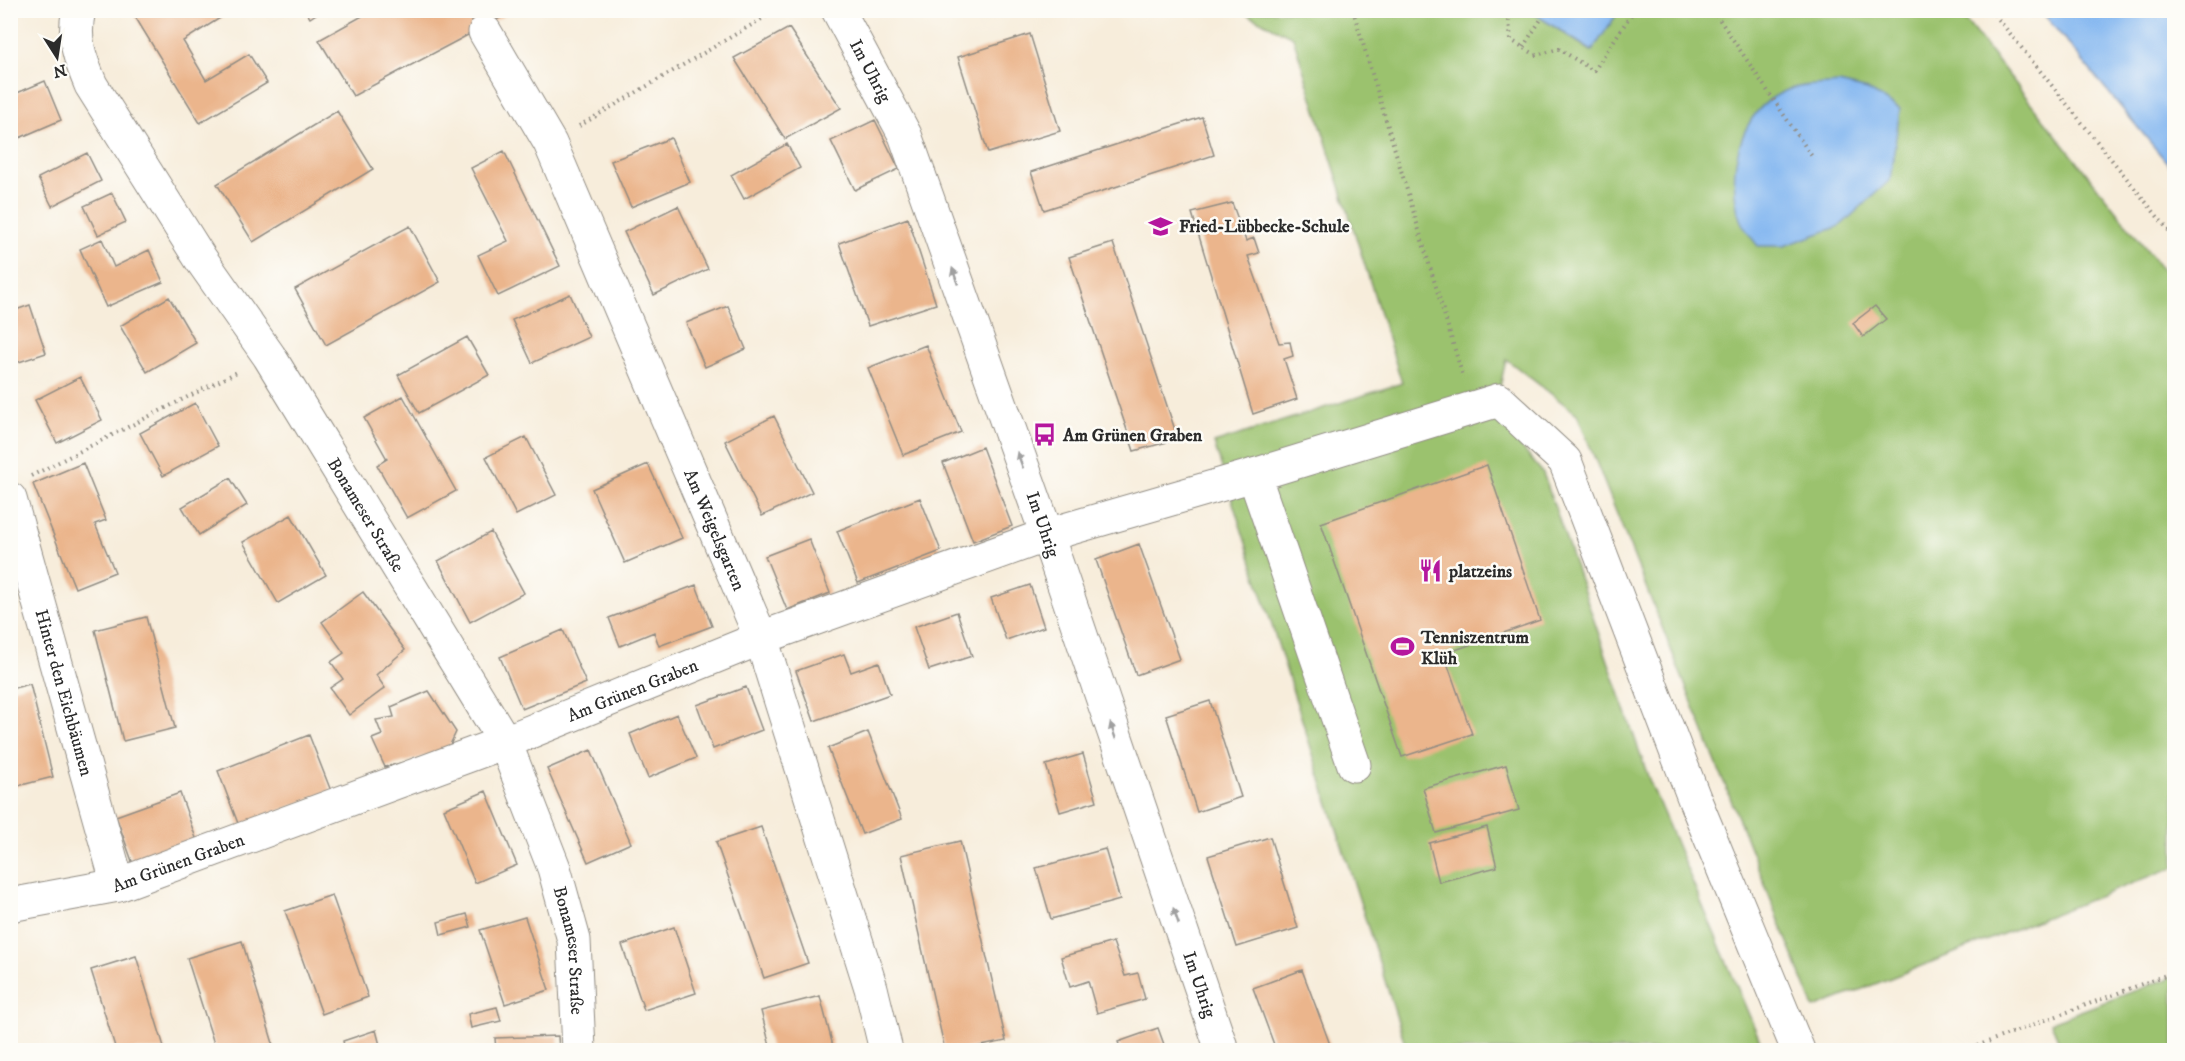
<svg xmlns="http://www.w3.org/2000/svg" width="2185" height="1061" font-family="'IM FELL DW Pica',serif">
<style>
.green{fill:#9bc26e;stroke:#63764c;stroke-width:1.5}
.water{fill:#82b6f0;stroke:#56708e;stroke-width:1.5}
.building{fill:#ebb58c}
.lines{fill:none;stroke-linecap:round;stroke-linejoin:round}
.minor-casing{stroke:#918c83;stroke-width:35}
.path{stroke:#918c83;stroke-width:4;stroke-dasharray:1.5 4.5;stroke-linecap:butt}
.minor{stroke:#fff;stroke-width:33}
.oneway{fill:#a0a0a0}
.labels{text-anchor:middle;stroke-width:5;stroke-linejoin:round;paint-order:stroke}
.street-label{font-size:18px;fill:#2b2b2b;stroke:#fdfcf7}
.poi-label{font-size:18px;font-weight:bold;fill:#2b2b2b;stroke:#fdfcf7;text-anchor:start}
</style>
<rect width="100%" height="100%" fill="#fdfcf7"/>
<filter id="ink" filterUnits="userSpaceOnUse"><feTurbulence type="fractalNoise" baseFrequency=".0167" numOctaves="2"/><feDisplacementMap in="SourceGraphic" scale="12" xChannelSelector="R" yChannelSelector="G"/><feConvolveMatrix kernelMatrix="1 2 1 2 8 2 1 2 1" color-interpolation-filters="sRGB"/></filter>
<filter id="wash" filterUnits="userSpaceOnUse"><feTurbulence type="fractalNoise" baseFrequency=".008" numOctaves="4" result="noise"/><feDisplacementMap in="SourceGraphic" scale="24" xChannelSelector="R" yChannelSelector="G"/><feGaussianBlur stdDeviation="1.35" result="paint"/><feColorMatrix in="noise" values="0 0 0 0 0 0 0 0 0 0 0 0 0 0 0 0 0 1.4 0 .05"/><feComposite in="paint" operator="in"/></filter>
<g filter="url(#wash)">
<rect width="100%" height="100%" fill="#f7eddb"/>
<!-- green -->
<path class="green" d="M1240,11H1530L1591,51L1619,11H1958L2174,284V867L1814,1008L1577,414L1506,359L1494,415L1543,473L1650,782L1764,1050H1407L1214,443L1402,383L1293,37Z
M2174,976V1050H2062L2051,1022Z"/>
<!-- water -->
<path class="water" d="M1530,11L1619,10V11L1592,51Z
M2041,11H2174V171Z
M1839,83L1868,90L1900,109L1890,180L1840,226L1784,246H1758C1752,238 1743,228 1740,219C1726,174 1738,111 1785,91C1800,84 1823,85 1839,83Z"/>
<g id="blocks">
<!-- building -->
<path class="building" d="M131,10H222L225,15L183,41L206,80L249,54L267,83L200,123Z
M305,10H322L310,18Z
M373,10H515L353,96L319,40Z
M789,28L841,108L785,139L734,58Z
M1030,34L1060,131L988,153L958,57Z
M45,81L61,120L10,142V96Z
M337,111L373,169L253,242L217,184Z
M1202,117L1214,155L1044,210L1031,172Z
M875,120L899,169L855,190L831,141Z
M671,138L690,182L631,207L611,161Z
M787,144L800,168L744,199L731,175Z
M504,151L560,266L498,296L478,255L508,241L471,168Z
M87,153L101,181L52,206L38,178Z
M112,193L126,222L98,235L84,206Z
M1232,203L1246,241L1254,238L1259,253L1248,256L1279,343L1290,342L1293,356L1284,359L1297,399L1253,414L1192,213Z
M678,206L708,269L654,295L624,232Z
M908,218L936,304L868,326L839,243Z
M410,226L440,282L326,345L295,289Z
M102,239L114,267L149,250L163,282L106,307L80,249Z
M1113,243L1178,439L1134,451L1069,257Z
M570,294L589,337L532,363L512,320Z
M169,297L196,343L147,372L120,326Z
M30,305L46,353L10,365V312Z
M728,306L746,349L705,367L686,323Z
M1875,306L1886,319L1863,337L1853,323Z
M467,337L489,375L419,413L398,375Z
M926,345L961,432L903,455L868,368Z
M80,377L102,420L57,443L35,400Z
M403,396L456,491L407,518L377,465L387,459L364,418Z
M195,403L218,446L163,476L140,433Z
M774,416L812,492L762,516L725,441Z
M526,437L556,495L516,515L486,457Z
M982,447L1012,526L973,541L943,463Z
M83,463L106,520L95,524L115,572L75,588L33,484Z
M648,464L682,538L625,563L592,489Z
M1487,465L1540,620L1444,654L1472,734L1402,757L1321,523Z
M230,478L247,505L199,535L182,507Z
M920,498L941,551L858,583L837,531Z
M291,515L326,575L278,603L243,542Z
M491,532L524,593L470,622L438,561Z
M809,539L830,593L787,610L765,556Z
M1139,544L1180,659L1136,675L1096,560Z
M696,585L712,626L659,646L654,632L620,646L609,618Z
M1030,585L1044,627L1006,640L991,598Z
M363,592L405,650L376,675L385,688L349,715L330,688L343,679L331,662L344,653L322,622Z
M957,612L972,656L929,670L914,627Z
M146,617L175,728L123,741L95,630Z
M563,630L586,683L522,709L500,657Z
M844,654L851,672L879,662L890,694L814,721L796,671Z
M30,684L53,777L10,788V689Z
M746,687L762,730L713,749L697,705Z
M429,691L456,732L447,751L385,767L372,739L382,735L376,720L394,717L391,707Z
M1210,701L1241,797L1197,812L1166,715Z
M677,714L696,758L648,778L630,734Z
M868,732L902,819L862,834L828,748Z
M309,735L331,791L239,826L218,771Z
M591,750L631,843L588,862L547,769Z
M1083,754L1097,801L1060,812L1046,765Z
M1506,765L1519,810L1436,833L1423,788Z
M486,791L517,865L475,883L444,809Z
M180,793L197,841L133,864L116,816Z
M761,827L808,963L764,978L716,842Z
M1487,827L1497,867L1439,882L1429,843Z
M1270,837L1298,928L1237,947L1208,856Z
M960,841L1006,1041L961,1050H945L901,855Z
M1105,849L1120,900L1051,919L1036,868Z
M332,895L368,997L322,1014L285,911Z
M467,914L471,927L441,935L438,922Z
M525,917L549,990L505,1004L480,930Z
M674,927L696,993L644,1010L622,945Z
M242,941L275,1050H216L187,958Z
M1113,942L1125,976L1138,973L1145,999L1097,1013L1088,981L1070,987L1061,957Z
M136,956L165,1050H116L91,970Z
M1302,970L1319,1015L1332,1050H1276L1253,988Z
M820,996L834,1050H771L761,1011Z
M497,1007L501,1021L471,1028L468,1014Z
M1158,1028L1166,1050H1121L1118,1042Z
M376,1030L381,1049L345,1050L343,1041Z
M558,1036L559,1050H496L495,1038Z"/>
</g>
</g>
<g filter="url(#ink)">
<use href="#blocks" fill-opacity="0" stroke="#918c83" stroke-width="1.5"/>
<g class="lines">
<defs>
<g id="minor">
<path id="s1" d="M79,10C72,39 80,59 91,85L200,258L269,356L505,742L554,868L574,940L579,1050"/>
<path id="s2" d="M838,10L905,135L1047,535L1222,1050"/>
<path id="s3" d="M485,32L550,143L761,638L871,988L886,1050"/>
<path d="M1254,475L1354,765"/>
<path id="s4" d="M10,499L118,885"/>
<path id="s5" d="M10,905L118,885L505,742L761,638L1047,535L1254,475L1499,400L1565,461L1694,798L1798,1050"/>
</g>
</defs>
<!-- minor casing -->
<use href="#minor" class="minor-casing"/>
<!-- path -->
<path class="path" d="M1353,10L1463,377
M1505,10L1508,12L1511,40L1536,55L1559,49L1594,71L1634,10
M1713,10L1813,158
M1991,10L2174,237
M1523,47L1542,18
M579,126L777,10
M31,476L239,371
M1966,1050L2174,972"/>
<!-- minor -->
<use href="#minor" class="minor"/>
</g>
<!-- one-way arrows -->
<defs><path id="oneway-solid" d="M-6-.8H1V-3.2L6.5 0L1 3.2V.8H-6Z" transform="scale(1.5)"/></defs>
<g class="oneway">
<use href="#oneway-solid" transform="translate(955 276) rotate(-109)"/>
<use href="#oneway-solid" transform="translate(1020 460) rotate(-110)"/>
<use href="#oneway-solid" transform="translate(1113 731) rotate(-109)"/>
<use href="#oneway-solid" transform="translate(1176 916) rotate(-109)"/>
</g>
</g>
<!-- icons -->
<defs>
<symbol id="school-bare" viewBox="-9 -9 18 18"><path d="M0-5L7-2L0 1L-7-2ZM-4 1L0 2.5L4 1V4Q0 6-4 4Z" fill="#b5179e" stroke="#fdfcf7" stroke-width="2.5" paint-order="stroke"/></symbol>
<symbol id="bus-bare" viewBox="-9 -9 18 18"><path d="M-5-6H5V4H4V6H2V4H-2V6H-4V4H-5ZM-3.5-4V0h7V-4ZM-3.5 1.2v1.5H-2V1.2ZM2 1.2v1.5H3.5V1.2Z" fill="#b5179e" stroke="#fdfcf7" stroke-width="2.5" paint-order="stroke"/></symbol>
<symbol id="restaurant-bare" viewBox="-9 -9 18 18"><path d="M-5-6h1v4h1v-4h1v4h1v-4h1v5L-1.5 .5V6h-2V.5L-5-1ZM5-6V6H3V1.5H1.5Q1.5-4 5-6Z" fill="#b5179e" stroke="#fdfcf7" stroke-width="2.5" paint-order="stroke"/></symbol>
<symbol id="stadium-bare" viewBox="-9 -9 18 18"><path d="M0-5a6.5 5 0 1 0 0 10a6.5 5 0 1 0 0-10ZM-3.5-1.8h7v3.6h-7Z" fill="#b5179e" stroke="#fdfcf7" stroke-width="2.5" paint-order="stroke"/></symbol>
</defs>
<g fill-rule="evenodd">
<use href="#school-bare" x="1144" y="210" width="33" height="33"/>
<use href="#bus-bare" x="1028" y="418" width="33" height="33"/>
<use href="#restaurant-bare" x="1414" y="554" width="33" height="33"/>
<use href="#stadium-bare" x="1386" y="630" width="33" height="33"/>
</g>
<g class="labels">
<!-- street labels -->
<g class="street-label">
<text dy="6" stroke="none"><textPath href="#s2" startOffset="69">Im Uhrig</textPath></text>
<text dy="6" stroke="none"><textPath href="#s1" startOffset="588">Bonameser Straße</textPath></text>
<text dy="6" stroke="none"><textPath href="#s2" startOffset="555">Im Uhrig</textPath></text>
<text dy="6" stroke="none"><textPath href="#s3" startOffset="549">Am Weigelsgarten</textPath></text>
<text dy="6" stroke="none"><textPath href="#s5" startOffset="660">Am Grünen Graben</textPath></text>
<text dy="6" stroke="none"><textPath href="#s4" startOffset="201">Hinter den Eichbäumen</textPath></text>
<text dy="6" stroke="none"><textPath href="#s5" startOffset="174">Am Grünen Graben</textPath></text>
<text dy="6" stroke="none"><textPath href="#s1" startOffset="1074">Bonameser Straße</textPath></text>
<text dy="6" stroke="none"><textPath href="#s2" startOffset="1041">Im Uhrig</textPath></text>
</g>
<!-- poi labels -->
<g class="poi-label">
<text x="1179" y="232">Fried-Lübbecke-Schule</text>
<text x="1063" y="441">Am Grünen Graben</text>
<text x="1449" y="577">platzeins</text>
<text x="1421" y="643">Tenniszentrum<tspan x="1421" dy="21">Klüh</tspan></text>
</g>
</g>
<!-- margin -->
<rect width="2185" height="1061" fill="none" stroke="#fdfcf7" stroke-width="36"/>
<!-- north arrow -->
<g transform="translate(57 57) rotate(168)" stroke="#fdfcf7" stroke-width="4.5" paint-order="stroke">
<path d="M0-4.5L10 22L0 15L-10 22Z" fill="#2b2b2b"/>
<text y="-9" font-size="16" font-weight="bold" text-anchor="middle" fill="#2b2b2b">N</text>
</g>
</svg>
